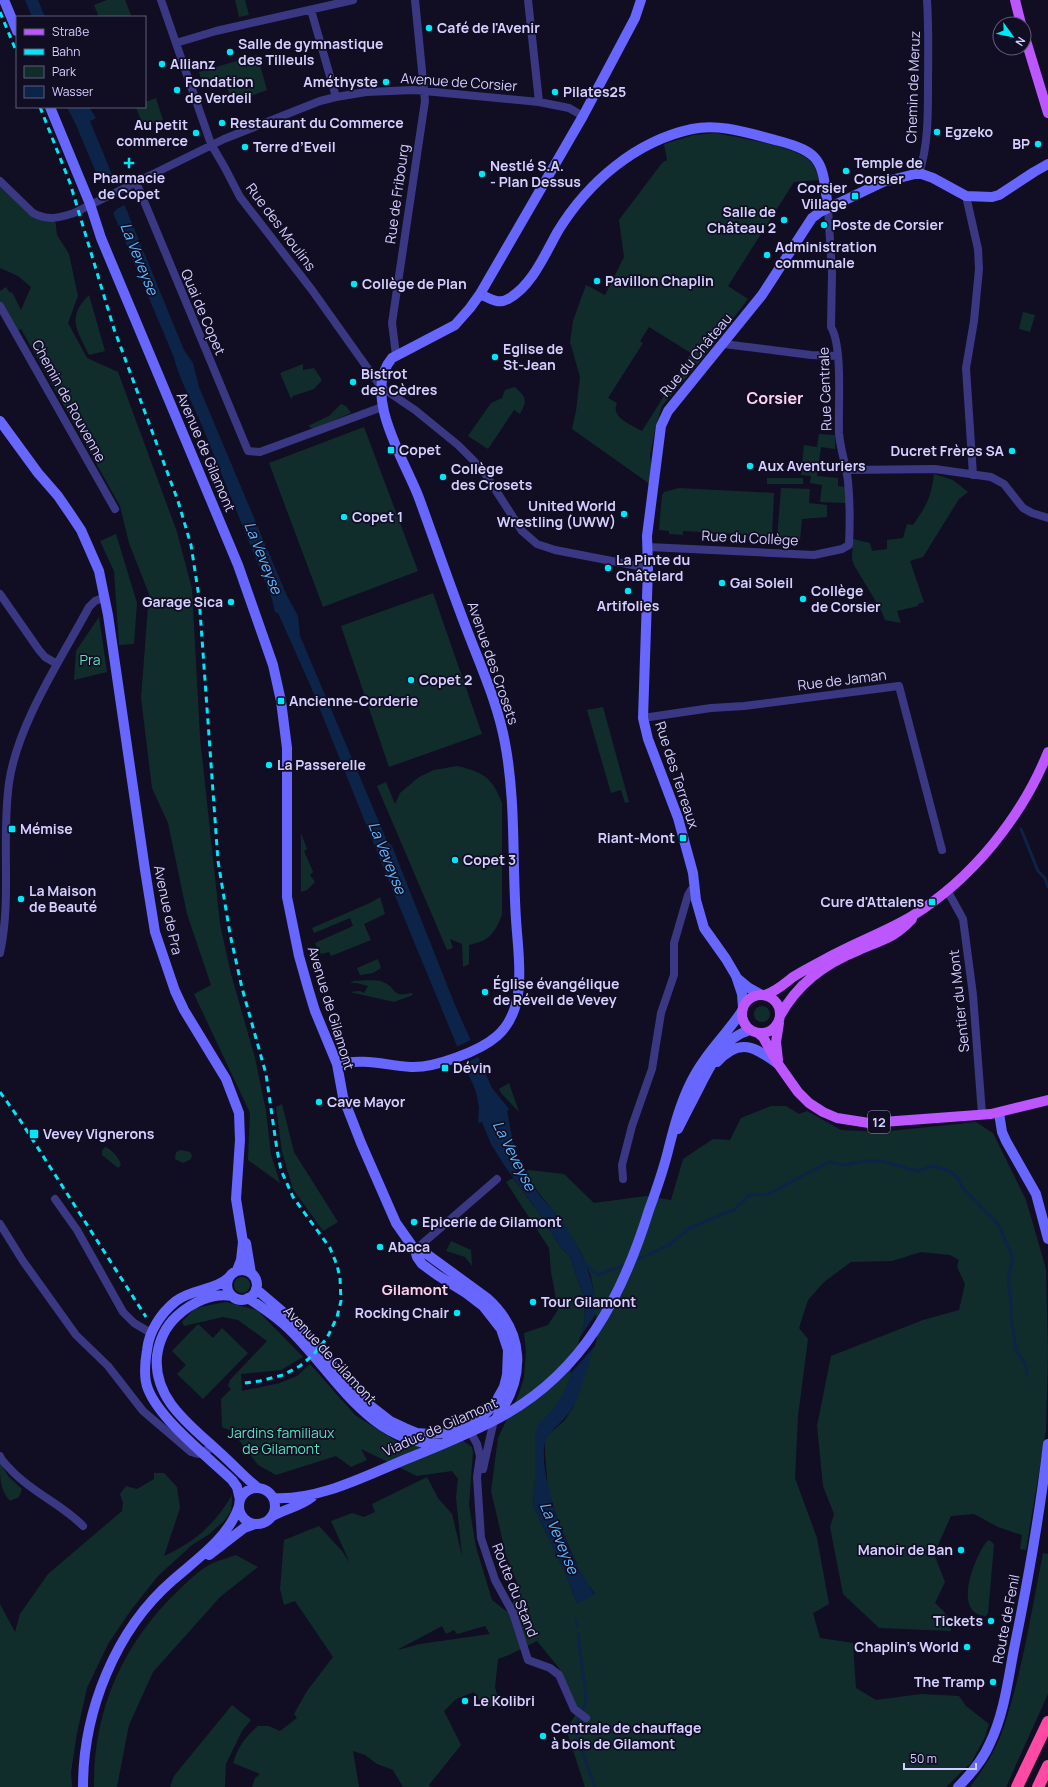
<svg xmlns="http://www.w3.org/2000/svg" width="1048" height="1787" font-family="Manrope,sans-serif">
<style>
.green{fill:#112d2b;fill-rule:evenodd}
.water{fill:#0c2448}
.pier{fill:#110e23}
.lines{fill:none;stroke-linecap:round;stroke-linejoin:round}
.stream{stroke:#0c2448;stroke-width:3}
.street{stroke:#3a3882;stroke-width:8}
.secondary{stroke:#6766ff;stroke-width:10}
.primary{stroke:#bc56ff;stroke-width:10}
.highway{stroke:#ff4aa5;stroke-width:12}
.rail{stroke:#00e7fa;stroke-width:3;stroke-dasharray:6 5;stroke-linecap:butt}
.poi-dot{fill:#00e7fa;stroke:#110e23;stroke-width:1.5}
.labels{text-anchor:middle;stroke-width:3.5;stroke-linejoin:round;paint-order:stroke}
.shield{fill:#110e23;stroke:#9a95bd;stroke-width:1}
.shield-label{font-size:13px;font-weight:bold;fill:#d4cfff}
.poi-label{font-size:14px;font-weight:bold;fill:#d4cfff;stroke:#110e23;text-anchor:start}
.street-label{font-size:14px;fill:#d4cfff;stroke:#110e23}
.park-label{font-size:14px;fill:#5be0bb;stroke:#110e23}
.water-label{font-size:15px;font-style:italic;fill:#5db8ff;stroke:#110e23}
.neighbourhood-label{font-size:15px;font-weight:bold;fill:#ffd1ef;stroke:#110e23}
.quarter-label{font-size:16px;font-weight:bold;fill:#ffd1ef;stroke:#110e23}
</style>
<rect width="100%" height="100%" fill="#110e23"/>
<!-- green -->
<path class="green" d="M107,0H125L131,15L127,17H99L94,5Z
M235,0H245L249,15L239,17Z
M257,55L267,90L232,103L224,77L203,85L199,72Z
M156,98L163,120L144,128L136,107H145V102Z
M716,133C738,138 799,146 812,163C816,168 817,175 820,180L794,182L728,286L748,299L701,360L662,406L656,426L650,455L654,487L572,429L576,411L580,377L570,342L573,321L586,285L605,295L624,257L619,220L662,163L667,160L664,144L694,135ZM649,327L691,353L642,431C632,425 610,418 617,403L608,398L643,343L640,341Z
M0,181L27,209L55,219L57,235L69,254L78,296L68,323L87,358L118,372L177,532L192,589L200,737L220,924L231,974L255,1058L266,1111L271,1155L280,1183L248,1160L250,1113L194,994L211,985L187,914L168,823L152,788L141,698L149,594L129,543L120,506L21,329L16,332L0,301V291L6,287L10,293L12,292L21,310L31,287L18,276L0,268Z
M89,295L105,351L89,355C77,330 66,318 89,295Z
M1023,312L1035,315L1030,332L1019,329Z
M303,364V370L314,368L322,380L314,389L293,396L291,399L280,373Z
M515,387C526,398 528,399 520,414L514,410L488,449L468,436L491,403L502,398L505,390Z
M341,404L346,406L351,413L313,429L308,426L329,416Z
M364,427L418,571L323,607L269,463Z
M819,434L835,435V449L821,447L817,476L838,478V486L846,487V503L820,502L822,485L810,483L811,476L801,475L804,445L817,447Z
M934,474L953,480L968,492L959,499L923,557L910,561L924,602L918,604V606L897,611L901,623L885,620L881,610L854,565L852,559L853,539L870,543L872,551L887,549V540L903,538L907,524L913,525C927,505 931,498 934,474Z
M767,478H803V484H767Z
M679,488L774,493L772,536L683,531V535L669,534V531L659,530L662,495L664,492Z
M781,488L810,489L809,503L827,505V517L802,519L800,540L777,538Z
M116,534L137,603L134,644L119,645L114,571L100,541Z
M433,593L482,734L389,767L341,626Z
M99,617L107,672L74,680L76,651Z
M603,707L629,802L625,803L621,790L611,793L587,710Z
M457,766C483,772 492,777 502,803V915C495,933 489,941 469,945V964L463,967L462,944L450,939L453,948L447,950L377,786L386,782L395,804L400,793L419,777L434,770Z
M301,833L307,849L304,851L313,872L310,875L315,882L307,890L301,892Z
M380,897L385,914L364,924L371,940L331,956L329,952L321,954L315,943L353,926L350,918L314,933L312,928L372,902Z
M378,959L381,968L373,973L360,975L357,968Z
M354,981C363,981 374,979 383,982C398,988 390,998 412,993L413,995L394,1002L350,992L360,991L364,993L368,986L357,983H350Z
M754 1014a8 8 0 1 1 16 0a8 8 0 1 1-16 0Z
M509,1083L519,1112L501,1093L499,1089Z
M282,1104L294,1152L338,1222L323,1231L293,1189L282,1152L276,1107Z
M771,1106H786L799,1114L807,1111L841,1130L881,1132L976,1122L993,1133L1026,1200L1046,1269L1048,1353L1046,1430L1026,1550L1020,1549L1022,1535L998,1527L974,1514L951,1516L934,1554L945,1582L935,1603C945,1612 950,1617 951,1631L879,1628L843,1594L830,1527L834,1514L823,1486L817,1426L831,1356L923,1320L959,1310L965,1284L957,1267L959,1260L950,1255L921,1252L892,1261L851,1262L824,1282L808,1300L799,1328L808,1339L798,1416L795,1478L817,1538L829,1604L813,1613L820,1638L853,1643L856,1688L876,1700L921,1694L959,1696L966,1706L989,1724L985,1737L971,1763L946,1787H585L566,1729L575,1716L559,1668L537,1641L511,1654L498,1659L495,1687L500,1705L484,1708L474,1692L456,1699L444,1711L461,1745L429,1785L431,1787H403L393,1770L377,1764L365,1755L353,1751L359,1787H252L255,1778L260,1774L233,1763C238,1747 245,1737 258,1726H269L280,1731L297,1718L294,1714L307,1691L333,1657L295,1601L284,1605L280,1589L284,1540L319,1526L342,1551L350,1563L331,1521L352,1513L364,1517L375,1512L372,1504L427,1477L438,1498L452,1514L462,1556L456,1497L458,1479L452,1471L417,1476L361,1449L367,1460L351,1467L336,1456L276,1475L258,1465L232,1431L222,1427L221,1399L231,1389L228,1386L230,1380L267,1341L238,1320L223,1317L184,1326L182,1322L195,1308L226,1302L257,1310L303,1357L281,1370L241,1374L242,1391L280,1383L297,1376L310,1364L355,1415L396,1441L408,1446H426L462,1440L472,1447L473,1452L469,1505L476,1547L492,1600L507,1612L520,1590L506,1555L491,1491L498,1438L518,1396L524,1378L526,1352L524,1333L548,1325L558,1310L551,1272L549,1248L506,1182L513,1178L539,1213L561,1248L570,1257L583,1294L585,1318L575,1366L563,1395L553,1409L535,1452V1480L533,1505L566,1575L577,1603L595,1594L584,1580L561,1528L548,1490L545,1453V1441L548,1435L564,1421L573,1408L595,1337L594,1295L591,1276L580,1251L566,1227L523,1173L529,1170L564,1174L594,1203L646,1196L671,1200L683,1159L713,1139L730,1140L741,1118ZM442,1626L446,1634L454,1630L457,1634L485,1626L490,1634L420,1644L397,1650Z
M105,1147C112,1149 119,1158 121,1165L118,1168L102,1155V1151Z
M181,1150L190,1152L192,1155L191,1159L183,1163L175,1159L176,1152Z
M451,1241L471,1250L472,1266L465,1257L446,1251Z
M234 1285a8 8 0 1 1 16 0a8 8 0 1 1-16 0Z
M198,1324L213,1338L222,1328L248,1353L203,1399L177,1374L186,1365L172,1351Z
M0,1463L9,1477L22,1489L19,1497L10,1501C0,1490 0,1478 0,1463Z
M154,1473H164L177,1487L180,1508L164,1556C195,1542 215,1524 232,1495L231,1511L224,1521L208,1535L192,1545L158,1576L131,1610L108,1644L87,1688L77,1733L71,1772L72,1787H0V1604L15,1632L20,1614L48,1574L122,1511L123,1503L120,1494L126,1486L137,1489L154,1479Z
M988,1540L992,1542L994,1545L988,1613L986,1616C951,1614 975,1555 988,1540Z
M1043,1553L1048,1554V1694L1006,1787H970C982,1771 994,1753 1001,1735C1022,1676 1031,1613 1043,1553Z
M236,1555L258,1567L220,1597L153,1672L129,1725L117,1787H94C93,1711 123,1643 178,1591C188,1581 198,1571 211,1564C219,1560 228,1558 236,1555Z
M232,1705L251,1720L242,1731L226,1764L225,1787H170L174,1776Z"/>
<!-- water -->
<path class="water" d="M25,0H38L45,17H32Z
M67,107H89L96,118L90,121L184,350L193,363L199,387L286,594L298,616L300,636L387,841L392,846L455,1005L492,1088L509,1109L507,1111L515,1152C514,1172 555,1210 567,1228C579,1248 591,1271 594,1295C595,1308 596,1324 595,1337C593,1351 579,1398 572,1409C566,1419 547,1433 545,1442C537,1481 572,1563 595,1595L577,1603L566,1575L533,1505L535,1480V1434L538,1425L553,1409L563,1394L575,1366L585,1318L583,1294L570,1257L561,1248L539,1213L504,1165L491,1144L482,1122L478,1123L479,1107L476,1092L377,852L311,687L278,613L275,612L272,599C249,542 226,485 203,428C193,404 180,381 173,355L76,125Z"/>
<!-- pier -->
<path class="pier" d="M115,178L126,204L117,209L111,215L97,180L105,182Z
M473,1039L480,1056L463,1064L456,1047Z
M596,1314L597,1337L595,1346L570,1374L580,1337Z"/>
<g class="lines">
<!-- stream -->
<path class="stream" d="M1021,829L1038,871L1045,878L1048,887
M582,1261L598,1275L627,1264
M634,1261L667,1246L690,1228L735,1209L751,1194L766,1195L829,1162L844,1165L865,1161H882L917,1171L933,1166L950,1171L957,1177L962,1187L998,1224L1013,1258L1008,1279L1011,1302V1317L1016,1350L1026,1365L1027,1375
M576,1622L577,1627
M578,1634L586,1698L585,1705L574,1728L595,1787"/>
<!-- street -->
<path class="street" d="M161,0L211,144L225,168L240,197L312,290L381,387L415,410L458,445L471,458L484,472L522,531L537,544L555,550L648,568
M528,0L539,102
M311,10L336,97
M176,43L216,31L353,0
M919,173C928,147 928,116 928,89C928,59 929,30 927,0
M0,181L33,213C48,221 59,218 74,213L224,139L320,101L336,97L366,92L414,90L539,102L569,108L583,116
M136,182L248,451L260,452L382,407
M966,196L978,249L979,269L974,321L966,368L973,475
M0,306L115,509
M724,344L811,355L838,356
M396,355L392,323L425,101L415,0
M846,470L935,469L991,477L1004,484L1023,508L1032,513L1048,518
M648,547L814,555L842,549L849,545C850,524 850,502 848,481C846,464 840,449 839,433C838,406 843,347 831,327L832,273L828,208
M0,594L39,650L45,657L57,664
M643,718L711,708L744,706L899,686L942,850
M947,890L963,919L973,995L982,1114
M0,953C12,898 1,840 9,783C17,725 61,659 89,607L95,601L105,597
M623,1179L622,1165L632,1126L652,1069L661,1013L674,975V943L688,895L691,890L694,888
M55,1199L77,1230L123,1312L134,1323L151,1333
M0,1224L23,1261L76,1335L108,1366L143,1411L191,1452L198,1454L214,1447
M415,1250L497,1179
M472,1435L477,1444L480,1456L477,1477L481,1538L495,1580L513,1613L528,1660L550,1668L559,1675L574,1709L586,1718
M0,1456C2,1462 8,1466 12,1471C33,1493 63,1505 83,1526
M483,1469L494,1420"/>
<!-- secondary -->
<path class="secondary" d="M4,0L17,31
M50,107L90,204L101,238L238,565L273,665L281,701L287,748V897L299,956L308,988L315,1011L337,1064L343,1097L361,1143L396,1223L415,1250L417,1257L422,1264L437,1275L466,1293L483,1306L501,1329L508,1350L507,1375L504,1387L494,1405L486,1413L476,1421L461,1430L447,1433L429,1434L417,1433L405,1428L390,1421L363,1400L296,1323L256,1289
M480,294C489,298 498,305 508,299C532,286 545,254 558,231C588,182 636,141 692,129C721,123 751,134 779,141C825,153 822,165 828,208
M0,421L38,473L58,496L71,515L81,530L99,571L108,615L145,870L155,932L175,991L184,1010L226,1079L239,1113L240,1140L236,1199L243,1242L241,1260L237,1270
M737,978L749,988L762,995
M743,1008L742,994L736,976L726,959L704,928L696,900L693,873L678,818L648,739L643,718L648,568L647,536L661,426L668,411L762,295L812,218L820,212L883,182L919,173L933,178L966,196L992,197L999,195L1034,172L1048,164
M717,1062C740,1037 755,1047 778,1064
M337,1064C365,1058 384,1065 411,1067C435,1068 480,1051 497,1036C529,1008 518,956 516,919C512,860 516,801 505,743C498,704 481,667 467,630C450,586 435,542 419,498C405,461 361,394 392,358L455,325L470,308L480,294L583,116L635,18L641,0
M999,1113L1002,1132L1006,1141L1036,1194L1048,1239
M678,1129C686,1113 694,1098 702,1082C714,1059 724,1038 750,1030
M246,1243L251,1273
M415,1250L424,1252L487,1298C525,1332 526,1377 497,1417
M227 1285a15 15 0 1 1 30 0a15 15 0 1 1-30 0Z
M228,1278C216,1290 192,1289 176,1301C161,1313 149,1331 147,1350C145,1362 143,1377 148,1389C160,1420 208,1457 232,1480L237,1487L240,1500
M232,1296C213,1292 191,1303 177,1316C166,1326 159,1341 157,1356C153,1399 190,1425 218,1451C232,1463 244,1477 258,1488
M248,1298C263,1308 277,1317 290,1330C335,1374 369,1444 440,1444
M239 1506a18 18 0 1 1 36 0a18 18 0 1 1-36 0Z
M273,1498C319,1501 367,1475 409,1458C439,1446 470,1433 499,1418C583,1373 622,1297 649,1210C656,1191 663,1171 668,1151C674,1127 680,1104 691,1082C704,1055 726,1035 742,1011
M271,1517C284,1509 300,1507 312,1497
M209,1555L244,1528L255,1524
M83,1787C83,1712 115,1630 173,1580C197,1559 229,1537 239,1506
M958,1787C971,1774 983,1760 990,1743C1004,1714 1008,1680 1014,1649C1028,1581 1040,1513 1048,1444"/>
<!-- primary -->
<path class="primary" d="M1015,0L1021,24
M1024,34L1048,113
M742 1014a19 19 0 1 1 38 0a19 19 0 1 1-38 0Z
M765,995C777,991 784,984 793,977C806,969 820,962 833,955C859,941 887,931 912,916C972,879 1022,817 1048,752
M780,1016C797,984 826,963 859,950C883,939 892,940 912,919
M758,1033L763,1037L776,1061L798,1092L809,1103L823,1112L837,1118L869,1123L991,1114L1048,1100
M778,1060L776,1042L779,1023"/>
<!-- highway -->
<path class="highway" d="M1017,1787L1048,1722
M1038,1787L1048,1766"/>
<!-- rail -->
<path class="rail" d="M0,12L17,53
M40,107L70,183L114,329L178,501L191,545L199,597L218,861L230,934L242,988L266,1074L277,1150L281,1170L293,1197L330,1248L337,1265L340,1278L341,1301L337,1317L327,1338L313,1355L300,1366L283,1375L260,1381L244,1383
M0,1092L20,1120L146,1317"/>
</g>
<!-- markers -->
<g class="poi-dot">
<circle cx="429" cy="28" r="4"/>
<circle cx="230" cy="52" r="4"/>
<circle cx="162" cy="64" r="4"/>
<circle cx="386" cy="82" r="4"/>
<circle cx="177" cy="90" r="4"/>
<circle cx="555" cy="92" r="4"/>
<circle cx="222" cy="123" r="4"/>
<circle cx="937" cy="132" r="4"/>
<circle cx="196" cy="133" r="4"/>
<circle cx="1038" cy="144" r="4"/>
<circle cx="245" cy="147" r="4"/>
<path d="M127 157h4v4h4v4h-4v4h-4v-4h-4v-4h4z"/>
<circle cx="846" cy="171" r="4"/>
<circle cx="482" cy="174" r="4"/>
<rect x="851" y="192" width="8" height="8" rx="2"/>
<circle cx="784" cy="220" r="4"/>
<circle cx="824" cy="225" r="4"/>
<circle cx="767" cy="255" r="4"/>
<circle cx="597" cy="281" r="4"/>
<circle cx="354" cy="284" r="4"/>
<circle cx="495" cy="357" r="4"/>
<circle cx="353" cy="382" r="4"/>
<rect x="387" y="446" width="8" height="8" rx="2"/>
<circle cx="1012" cy="451" r="4"/>
<circle cx="750" cy="466" r="4"/>
<circle cx="443" cy="477" r="4"/>
<circle cx="624" cy="514" r="4"/>
<circle cx="344" cy="517" r="4"/>
<circle cx="608" cy="568" r="4"/>
<circle cx="722" cy="583" r="4"/>
<circle cx="628" cy="591" r="4"/>
<circle cx="803" cy="599" r="4"/>
<circle cx="231" cy="602" r="4"/>
<circle cx="411" cy="680" r="4"/>
<rect x="277" y="697" width="8" height="8" rx="2"/>
<circle cx="269" cy="765" r="4"/>
<rect x="8" y="825" width="8" height="8" rx="2"/>
<rect x="679" y="834" width="8" height="8" rx="2"/>
<circle cx="455" cy="860" r="4"/>
<circle cx="21" cy="899" r="4"/>
<rect x="928" y="898" width="8" height="8" rx="2"/>
<circle cx="485" cy="992" r="4"/>
<rect x="441" y="1064" width="8" height="8" rx="2"/>
<circle cx="319" cy="1102" r="4"/>
<rect x="29" y="1129" width="10" height="10" rx="2"/>
<circle cx="414" cy="1222" r="4"/>
<circle cx="380" cy="1247" r="4"/>
<circle cx="533" cy="1302" r="4"/>
<circle cx="457" cy="1313" r="4"/>
<circle cx="961" cy="1550" r="4"/>
<circle cx="991" cy="1621" r="4"/>
<circle cx="967" cy="1647" r="4"/>
<circle cx="993" cy="1682" r="4"/>
<circle cx="465" cy="1701" r="4"/>
<circle cx="543" cy="1736" r="4"/>
</g>
<g class="labels">
<!-- shield labels -->
<rect class="shield" x="868" y="1111" width="22" height="22" rx="3"/>
<g class="shield-label">
<text x="879" y="1127">12</text>
</g>
<!-- poi labels -->
<g class="poi-label">
<text x="437" y="33">Café de l'Avenir</text>
<text x="238" y="49">Salle de gymnastique<tspan x="238" dy="16">des Tilleuls</tspan></text>
<text x="170" y="69">Allianz</text>
<text x="185" y="87">Fondation<tspan x="185" dy="16">de Verdeil</tspan></text>
<text x="378" y="87" text-anchor="end">Améthyste</text>
<text x="563" y="97">Pilates25</text>
<text x="230" y="128">Restaurant du Commerce</text>
<text x="188" y="130" text-anchor="end">Au petit<tspan x="188" dy="16">commerce</tspan></text>
<text x="945" y="137">Egzeko</text>
<text x="1030" y="149" text-anchor="end">BP</text>
<text x="253" y="152">Terre d’Eveil</text>
<text x="854" y="168">Temple de<tspan x="854" dy="16">Corsier</tspan></text>
<text x="490" y="171">Nestlé S.A.<tspan x="490" dy="16">- Plan Dessus</tspan></text>
<text x="129" y="183" text-anchor="middle">Pharmacie<tspan x="129" dy="16">de Copet</tspan></text>
<text x="847" y="193" text-anchor="end">Corsier<tspan x="847" dy="16">Village</tspan></text>
<text x="776" y="217" text-anchor="end">Salle de<tspan x="776" dy="16">Château 2</tspan></text>
<text x="832" y="230">Poste de Corsier</text>
<text x="775" y="252">Administration<tspan x="775" dy="16">communale</tspan></text>
<text x="605" y="286">Pavillon Chaplin</text>
<text x="362" y="289">Collège de Plan</text>
<text x="503" y="354">Eglise de<tspan x="503" dy="16">St-Jean</tspan></text>
<text x="361" y="379">Bistrot<tspan x="361" dy="16">des Cèdres</tspan></text>
<text x="399" y="455">Copet</text>
<text x="1004" y="456" text-anchor="end">Ducret Frères SA</text>
<text x="758" y="471">Aux Aventuriers</text>
<text x="451" y="474">Collège<tspan x="451" dy="16">des Crosets</tspan></text>
<text x="616" y="511" text-anchor="end">United World<tspan x="616" dy="16">Wrestling (UWW)</tspan></text>
<text x="352" y="522">Copet 1</text>
<text x="616" y="565">La Pinte du<tspan x="616" dy="16">Châtelard</tspan></text>
<text x="730" y="588">Gai Soleil</text>
<text x="811" y="596">Collège<tspan x="811" dy="16">de Corsier</tspan></text>
<text x="223" y="607" text-anchor="end">Garage Sica</text>
<text x="628" y="611" text-anchor="middle">Artifolies</text>
<text x="419" y="685">Copet 2</text>
<text x="289" y="706">Ancienne-Corderie</text>
<text x="277" y="770">La Passerelle</text>
<text x="20" y="834">Mémise</text>
<text x="675" y="843" text-anchor="end">Riant-Mont</text>
<text x="463" y="865">Copet 3</text>
<text x="29" y="896">La Maison<tspan x="29" dy="16">de Beauté</tspan></text>
<text x="924" y="907" text-anchor="end">Cure d'Attalens</text>
<text x="493" y="989">Église évangélique<tspan x="493" dy="16">de Réveil de Vevey</tspan></text>
<text x="453" y="1073">Dévin</text>
<text x="327" y="1107">Cave Mayor</text>
<text x="43" y="1139">Vevey Vignerons</text>
<text x="422" y="1227">Epicerie de Gilamont</text>
<text x="388" y="1252">Abaca</text>
<text x="541" y="1307">Tour Gilamont</text>
<text x="449" y="1318" text-anchor="end">Rocking Chair</text>
<text x="953" y="1555" text-anchor="end">Manoir de Ban</text>
<text x="983" y="1626" text-anchor="end">Tickets</text>
<text x="959" y="1652" text-anchor="end">Chaplin's World</text>
<text x="985" y="1687" text-anchor="end">The Tramp</text>
<text x="473" y="1706">Le Kolibri</text>
<text x="551" y="1733">Centrale de chauffage<tspan x="551" dy="16">à bois de Gilamont</tspan></text>
</g>
<!-- street labels -->
<g class="street-label">
<text transform="translate(459 82) rotate(4)" y="5">Avenue de Corsier</text>
<text transform="translate(913 87) rotate(-88)" y="5">Chemin de Meruz</text>
<text transform="translate(397 194) rotate(-82)" y="5">Rue de Fribourg</text>
<text transform="translate(281 227) rotate(53)" y="5">Rue des Moulins</text>
<text transform="translate(203 312) rotate(67)" y="5">Quai de Copet</text>
<text transform="translate(696 355) rotate(-50)" y="5">Rue du Château</text>
<text transform="translate(825 389) rotate(-92)" y="5">Rue Centrale</text>
<text transform="translate(69 401) rotate(61)" y="5">Chemin de Rouvenne</text>
<text transform="translate(206 452) rotate(67)" y="5">Avenue de Gilamont</text>
<text transform="translate(750 538) rotate(3)" y="5">Rue du Collège</text>
<text transform="translate(493 663) rotate(71)" y="5">Avenue des Crosets</text>
<text transform="translate(842 680) rotate(-7)" y="5">Rue de Jaman</text>
<text transform="translate(677 775) rotate(72)" y="5">Rue des Terreaux</text>
<text transform="translate(168 910) rotate(78)" y="5">Avenue de Pra</text>
<text transform="translate(959 1001) rotate(-96)" y="5">Sentier du Mont</text>
<text transform="translate(331 1008) rotate(73)" y="5">Avenue de Gilamont</text>
<text transform="translate(330 1355) rotate(47)" y="5">Avenue de Gilamont</text>
<text transform="translate(440 1427) rotate(-24)" y="5">Viaduc de Gilamont</text>
<text transform="translate(515 1590) rotate(68)" y="5">Route du Stand</text>
<text transform="translate(1006 1619) rotate(-79)" y="5">Route de Fenil</text>
</g>
<!-- park labels -->
<g class="park-label">
<text x="90" y="665">Pra</text>
<text x="281" y="1438">Jardins familiaux<tspan x="281" dy="16">de Gilamont</tspan></text>
</g>
<!-- water labels -->
<g class="water-label">
<text transform="translate(139 259) rotate(68)" y="5">La Veveyse</text>
<text transform="translate(263 558) rotate(68)" y="5">La Veveyse</text>
<text transform="translate(387 858) rotate(68)" y="5">La Veveyse</text>
<text transform="translate(514 1156) rotate(63)" y="5">La Veveyse</text>
<text transform="translate(559 1538) rotate(67)" y="5">La Veveyse</text>
</g>
<!-- neighbourhood labels -->
<g class="neighbourhood-label">
<text x="415" y="1295">Gilamont</text>
</g>
<!-- quarter labels -->
<g class="quarter-label">
<text x="775" y="404">Corsier</text>
</g>
</g>
<!-- legend -->
<rect x="16" y="16" width="130" height="92" fill="#110e23" stroke="#5f5b7b"/>
<rect x="24" y="29" width="20" height="6" fill="#bc56ff" stroke="#5f5b7b"/>
<text x="52" y="36" font-size="12" fill="#d4cfff">Straße</text>
<rect x="24" y="49" width="20" height="6" fill="#00e7fa" stroke="#5f5b7b"/>
<text x="52" y="56" font-size="12" fill="#d4cfff">Bahn</text>
<rect x="24" y="66" width="20" height="12" fill="#112d2b" stroke="#5f5b7b"/>
<text x="52" y="76" font-size="12" fill="#d4cfff">Park</text>
<rect x="24" y="86" width="20" height="12" fill="#0c2448" stroke="#5f5b7b"/>
<text x="52" y="96" font-size="12" fill="#d4cfff">Wasser</text>
<!-- north arrow -->
<g transform="translate(1012 36) rotate(123)"><circle r="19" fill="#110e23" stroke="#5f5b7b"/>
<path d="M0-3L7 15L0 10L-7 15Z" fill="#00e7fa"/>
<text y="-6" font-size="11" font-weight="bold" text-anchor="middle" fill="#d4cfff">N</text>
</g>
<!-- scale -->
<path d="M904 1763v6h72v-6" fill="none" stroke="#d4cfff" stroke-width="2"/>
<text x="910" y="1763" font-size="12" fill="#d4cfff" stroke="#110e23" stroke-width="3" paint-order="stroke">50 m</text>
</svg>
